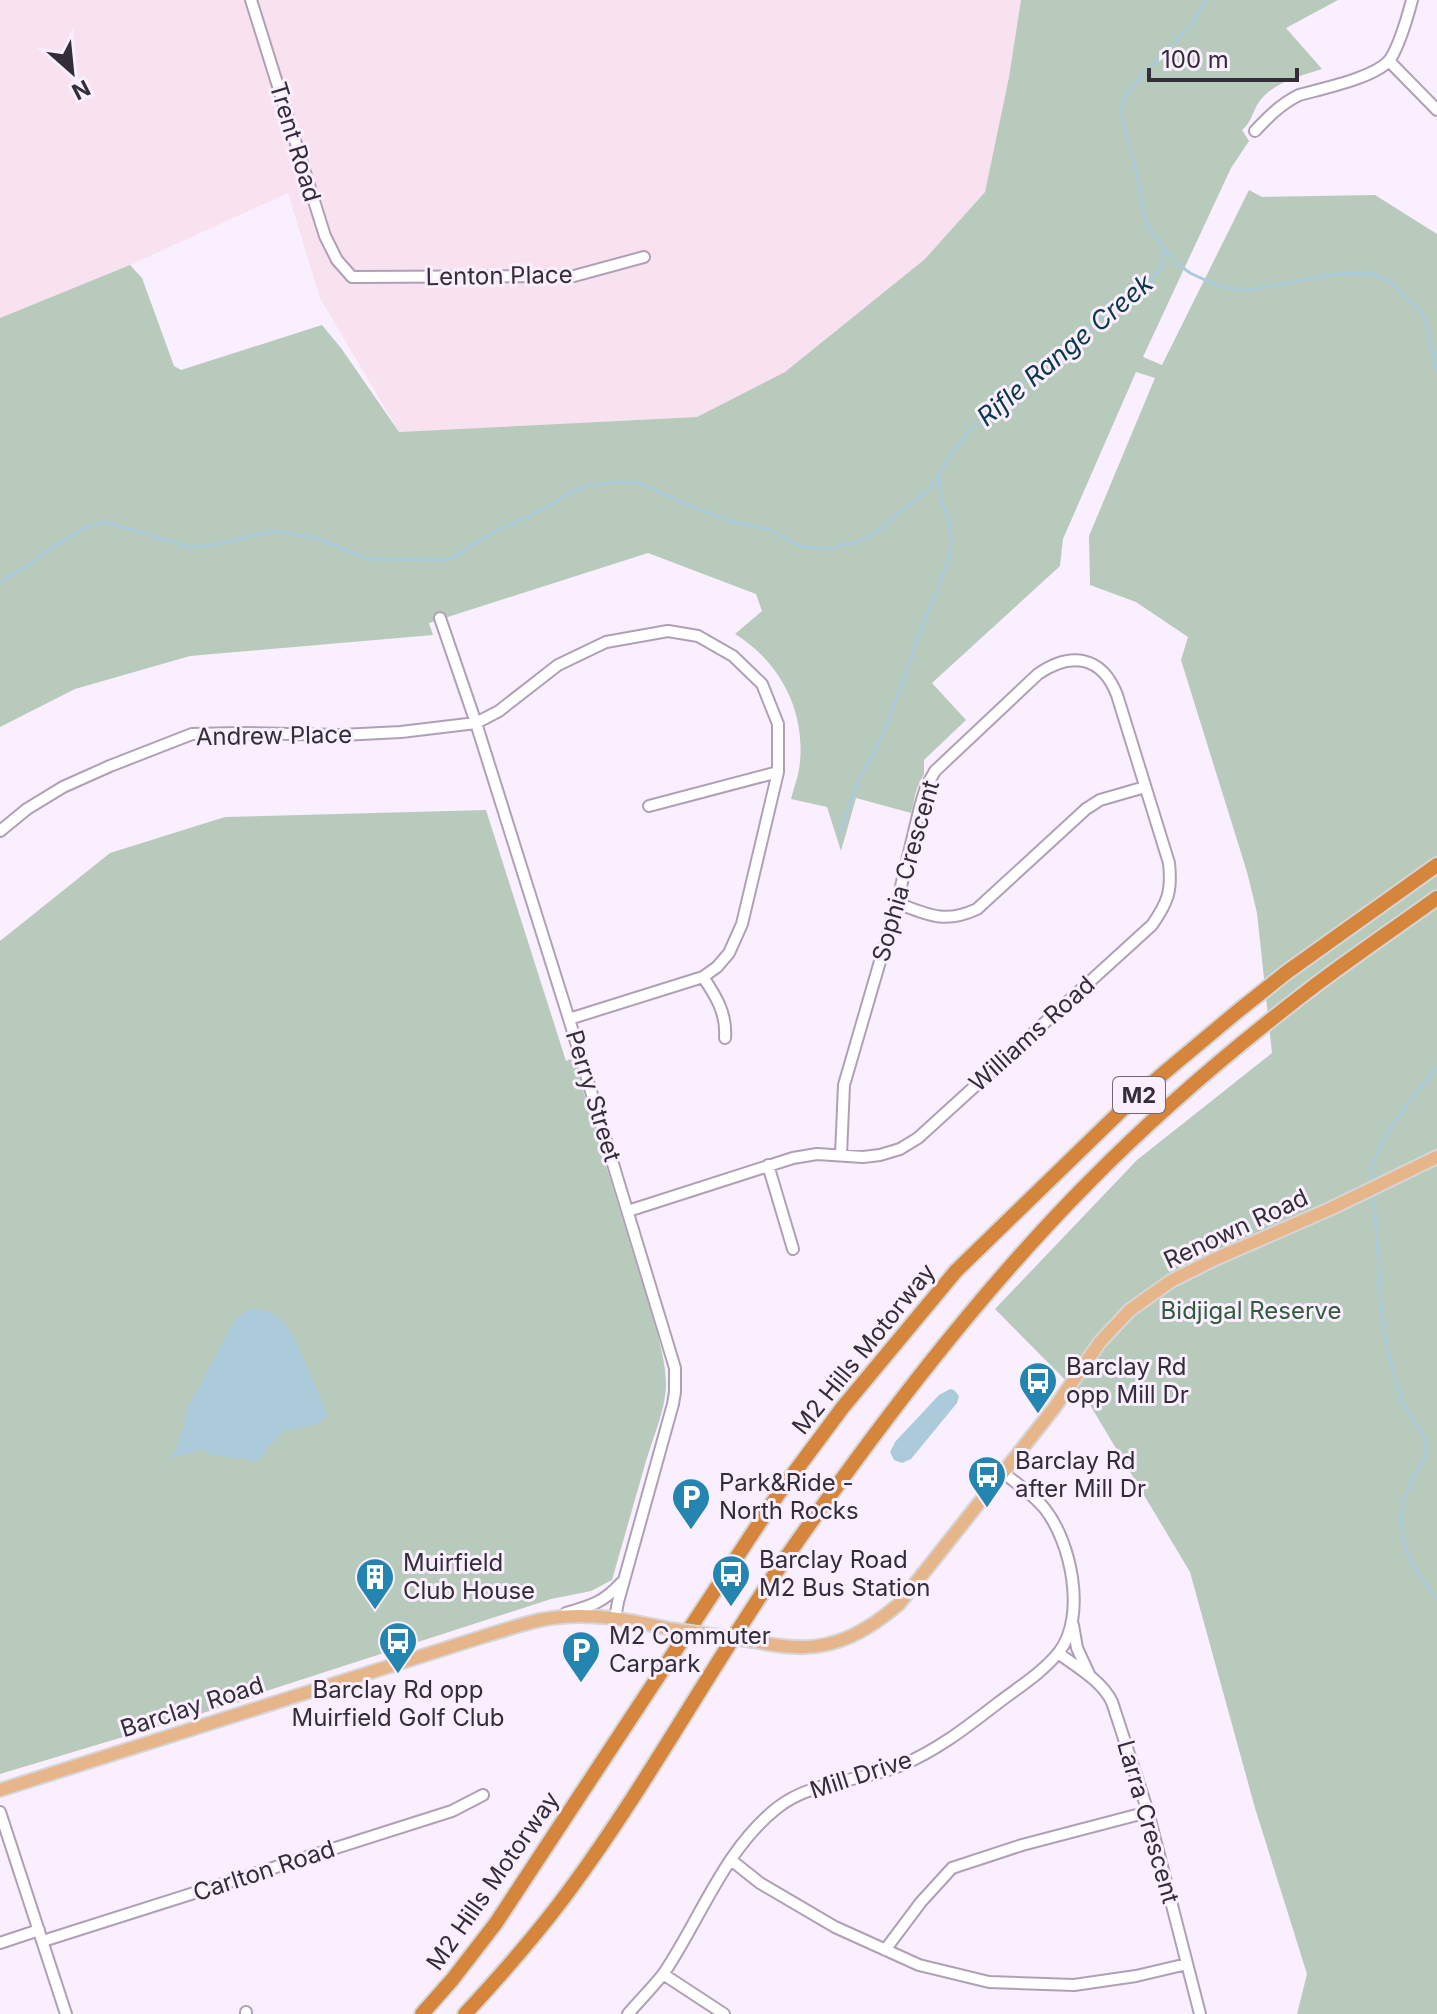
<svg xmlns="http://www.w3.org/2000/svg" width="1437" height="2014" font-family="Inter,sans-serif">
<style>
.industrial{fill:#f8e2f0}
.green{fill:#b8cabb}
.water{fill:#abcbdb}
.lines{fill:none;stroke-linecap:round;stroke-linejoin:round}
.stream{stroke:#abcbdb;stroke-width:3}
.minor-casing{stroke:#b0a0b7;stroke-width:14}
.major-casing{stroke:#d6d5d7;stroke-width:16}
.highway-casing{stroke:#d6d5d7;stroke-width:18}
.minor{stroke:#fff;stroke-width:10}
.major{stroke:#e6b68a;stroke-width:12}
.highway{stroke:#d5863c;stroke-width:14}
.major-bridge-casing{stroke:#d6d5d7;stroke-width:16;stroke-linecap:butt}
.major-bridge{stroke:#e6b68a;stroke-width:12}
.labels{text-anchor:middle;stroke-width:6;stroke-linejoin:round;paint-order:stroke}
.shield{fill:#f9effe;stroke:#6f6773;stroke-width:2}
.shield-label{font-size:22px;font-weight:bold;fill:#342d37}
.street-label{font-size:24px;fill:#342d37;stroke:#f9effe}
.park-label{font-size:24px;fill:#315b3b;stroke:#f9effe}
.poi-label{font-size:24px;fill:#342d37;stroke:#f9effe;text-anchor:start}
.water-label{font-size:26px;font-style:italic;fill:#0a384a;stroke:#f9effe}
</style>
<rect width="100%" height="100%" fill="#f9effe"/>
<!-- industrial -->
<path class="industrial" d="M0,0H1021L1009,77L985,192L925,259L785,372L697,417L399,432L320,298L288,193L130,265L0,318Z"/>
<!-- green -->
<path class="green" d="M1021,0H1338L1286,28L1322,69C1301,76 1273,82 1259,102C1252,112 1252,122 1242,130L1249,141L1231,168L1143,357L1162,365L1249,190L1262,197L1375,195L1437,234V2014H1297L1307,1974L1255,1808L1190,1572L1090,1405L995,1309L1137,1160L1272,1053L1257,913L1247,872L1181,660L1188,637L1136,602L1090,585L1089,536L1155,378L1136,372L1063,539L1060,566L932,683L966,720L924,760V774L917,788L911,813L856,798L841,851L827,807L791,799C794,787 799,775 800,762C805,709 779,661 735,634L762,611L756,594L648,553L429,623L433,635L190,656L75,689L0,727V318L130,265L142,278L174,366L181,370L322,325L341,348L399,432L697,417L785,372L925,259L985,192L1009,77Z
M486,810L566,1061L573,1058L654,1322C660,1343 666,1364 666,1386C665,1411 653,1437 646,1461L612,1580L591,1591L551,1599L260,1693L256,1697L0,1774V941L110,853L225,817Z"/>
<!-- water -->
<path class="water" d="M252,1309C286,1308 297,1343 308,1369C315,1384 321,1400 328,1415L318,1424L284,1431L266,1449L263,1457L254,1462L244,1459L209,1455L204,1449L172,1458L185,1424V1413L234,1321L245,1312Z
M950,1389L954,1390L959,1396L957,1403L911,1459L902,1463L894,1460L890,1452L895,1442L939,1395Z"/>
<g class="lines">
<!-- stream -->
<path class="stream" d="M1206,0L1192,24L1133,85L1122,103V117L1138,180L1142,204L1148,228L1174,261L1190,273L1216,285L1245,291L1335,274L1369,273L1389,281L1421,312L1427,326L1437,372
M0,583L78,531L92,525L106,522L188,547L219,544L263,533L277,531L319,539L368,559L446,560L456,556L493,532L532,515L570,493L584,487L614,482H634L644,485L700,510L730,521L770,530L800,546L826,549L857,542L873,534L920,497L932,485L951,454L971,429L1058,350L1118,306L1142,290L1161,269L1164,250
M839,833L863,771L878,746L897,698L919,635L949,559L951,539L949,521L941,500L939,477
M1371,1187C1366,1150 1415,1095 1437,1067
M1372,1194C1381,1244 1376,1296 1387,1346C1392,1366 1396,1387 1404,1405C1411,1419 1425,1432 1426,1448C1427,1460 1416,1471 1411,1481C1390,1524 1406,1565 1437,1598"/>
<defs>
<path id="minor" d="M251,0L325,236L337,260L352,277L574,276L644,257
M1389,61L1437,110
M1255,131C1269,116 1281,104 1299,95C1321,89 1379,77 1391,58C1401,41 1407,19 1412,0
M440,618L476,723L569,1019L675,1368V1392L673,1404L618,1602L615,1618
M649,806L778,772
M0,831L27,809L63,787L110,766L192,734L241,733L341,735L401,732L476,723L499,711L558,665L606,642L668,631L698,636L733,656L762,684L778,724V772L742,924L729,953L717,967L703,977L569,1019
M897,903C928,915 945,924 977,909L1086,809L1100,800L1145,787
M703,977C716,996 727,1014 725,1038
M768,1165L793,1249
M628,1211L793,1158L817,1154L863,1157L880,1155L900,1149L918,1138L1152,925C1168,902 1172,891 1169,863L1117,695C1102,656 1071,651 1038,674L935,771L926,787L920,807L897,903L844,1085L841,1155
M566,1613C590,1606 603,1603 621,1583
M1073,1625L1077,1648L1089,1674
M1058,1653C1077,1667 1102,1681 1112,1702L1148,1812L1200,2014
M0,1812L66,2014
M731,1860L760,1883L835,1927L919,1965L989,1982L1074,1985L1136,1976L1187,1964
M43,1941L452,1811L483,1795
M0,1943L39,1930
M885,1950L921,1902L952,1868L1022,1845L1148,1812
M663,1974L724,2014
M246,2014V2012
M628,2014C640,2000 653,1987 664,1973C701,1918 724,1850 777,1808C812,1780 861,1782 902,1765C938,1750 968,1726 998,1703C1019,1687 1043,1672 1059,1652C1087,1616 1071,1542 1045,1509C1034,1495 1018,1485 1004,1473"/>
<path id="major" d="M753,1641C767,1644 782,1647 797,1647C837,1649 870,1629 899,1604L1055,1407L1100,1342L1130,1310L1171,1281L1213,1260L1332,1208L1437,1157
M0,1790L491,1634C509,1629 527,1622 546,1619C588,1611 629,1620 670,1629"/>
<path id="highway" d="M422,2014L452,1980L496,1923L779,1493L843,1407L956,1271L1126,1106L1165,1072L1238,1011L1287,972L1437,865
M465,2014C502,1974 539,1932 571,1888C651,1779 715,1659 792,1549C882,1421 979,1293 1089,1182C1157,1113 1232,1049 1309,990C1351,958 1394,929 1437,898"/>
</defs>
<!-- minor casing -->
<use href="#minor" class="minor-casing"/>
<!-- major casing -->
<use href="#major" class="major-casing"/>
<!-- highway casing -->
<use href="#highway" class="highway-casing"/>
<!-- minor -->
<use href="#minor" class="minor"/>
<!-- major -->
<use href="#major" class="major"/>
<!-- highway -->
<use href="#highway" class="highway"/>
<defs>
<path id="major-bridge" d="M670,1629L753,1641"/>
</defs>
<!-- major-bridge casing -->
<use href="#major-bridge" class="major-bridge-casing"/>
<!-- major-bridge -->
<use href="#major-bridge" class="major-bridge"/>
</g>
<!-- icons -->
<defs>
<symbol id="bus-pin" viewBox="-11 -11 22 30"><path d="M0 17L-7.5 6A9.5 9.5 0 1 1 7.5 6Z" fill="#2485b0" stroke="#f9effe"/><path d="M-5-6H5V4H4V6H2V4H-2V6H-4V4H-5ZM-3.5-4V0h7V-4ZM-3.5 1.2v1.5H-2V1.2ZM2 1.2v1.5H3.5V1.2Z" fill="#fff"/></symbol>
<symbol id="parking-pin" viewBox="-11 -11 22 30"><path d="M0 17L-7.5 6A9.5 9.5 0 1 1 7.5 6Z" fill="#2485b0" stroke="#f9effe"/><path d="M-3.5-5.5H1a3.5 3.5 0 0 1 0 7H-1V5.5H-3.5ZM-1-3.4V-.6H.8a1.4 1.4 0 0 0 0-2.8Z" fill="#fff"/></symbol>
<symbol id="building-pin" viewBox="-11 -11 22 30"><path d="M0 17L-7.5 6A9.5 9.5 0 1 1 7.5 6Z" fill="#2485b0" stroke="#f9effe"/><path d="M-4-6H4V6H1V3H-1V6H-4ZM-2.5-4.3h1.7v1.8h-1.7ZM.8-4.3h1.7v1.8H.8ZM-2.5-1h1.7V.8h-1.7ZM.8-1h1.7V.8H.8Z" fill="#fff"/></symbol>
</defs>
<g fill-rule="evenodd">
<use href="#bus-pin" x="1016" y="1359" width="44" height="60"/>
<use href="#bus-pin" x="965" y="1453" width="44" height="60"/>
<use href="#parking-pin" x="669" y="1475" width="44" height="60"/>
<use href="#bus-pin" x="709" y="1552" width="44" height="60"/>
<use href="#building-pin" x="353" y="1555" width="44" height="60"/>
<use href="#bus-pin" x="376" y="1619" width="44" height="60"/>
<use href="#parking-pin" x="559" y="1628" width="44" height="60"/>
</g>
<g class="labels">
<!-- shield labels -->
<rect class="shield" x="1113" y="1077" width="52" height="36" rx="6"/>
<g class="shield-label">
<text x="1139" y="1103">M2</text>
</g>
<!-- street labels -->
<g class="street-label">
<text transform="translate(295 142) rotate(73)" y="8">Trent Road</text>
<text transform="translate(499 276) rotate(-1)" y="8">Lenton Place</text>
<text transform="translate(274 736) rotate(-1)" y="8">Andrew Place</text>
<text transform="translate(906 871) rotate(-74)" y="8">Sophia Crescent</text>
<text transform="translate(1032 1034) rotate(-42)" y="8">Williams Road</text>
<text transform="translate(593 1096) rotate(73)" y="8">Perry Street</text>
<text transform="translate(1236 1229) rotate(-25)" y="8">Renown Road</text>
<text transform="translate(864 1349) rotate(-51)" y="8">M2 Hills Motorway</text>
<text transform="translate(192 1707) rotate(-18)" y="8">Barclay Road</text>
<text transform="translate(861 1775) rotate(-18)" y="8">Mill Drive</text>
<text transform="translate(1148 1822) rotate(74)" y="8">Larra Crescent</text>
<text transform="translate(264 1871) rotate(-18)" y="8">Carlton Road</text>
<text transform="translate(493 1881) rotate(-55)" y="8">M2 Hills Motorway</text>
</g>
<!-- park labels -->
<g class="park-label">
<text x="1251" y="1319">Bidjigal Reserve</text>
</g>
<!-- poi labels -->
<g class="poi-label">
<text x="1066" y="1375">Barclay Rd<tspan x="1066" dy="28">opp Mill Dr</tspan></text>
<text x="1015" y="1469">Barclay Rd<tspan x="1015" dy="28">after Mill Dr</tspan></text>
<text x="719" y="1491">Park&amp;Ride -<tspan x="719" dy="28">North Rocks</tspan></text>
<text x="759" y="1568">Barclay Road<tspan x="759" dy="28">M2 Bus Station</tspan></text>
<text x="403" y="1571">Muirfield<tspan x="403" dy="28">Club House</tspan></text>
<text x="609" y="1644">M2 Commuter<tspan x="609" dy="28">Carpark</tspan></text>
<text x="398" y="1698" text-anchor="middle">Barclay Rd opp<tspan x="398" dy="28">Muirfield Golf Club</tspan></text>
</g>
<!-- water labels -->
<g class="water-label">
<text transform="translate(1065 350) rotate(-40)" y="9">Rifle Range Creek</text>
</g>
</g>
<!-- north arrow -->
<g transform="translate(72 72) rotate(153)" stroke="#f9effe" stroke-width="6" paint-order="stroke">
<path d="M0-6L14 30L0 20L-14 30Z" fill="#342d37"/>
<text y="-12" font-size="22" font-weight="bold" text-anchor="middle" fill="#342d37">N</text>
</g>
<!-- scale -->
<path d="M1149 68v12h148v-12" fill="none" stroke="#342d37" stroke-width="4"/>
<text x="1161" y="68" font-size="24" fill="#342d37" stroke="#f9effe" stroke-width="6" paint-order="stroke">100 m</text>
</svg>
